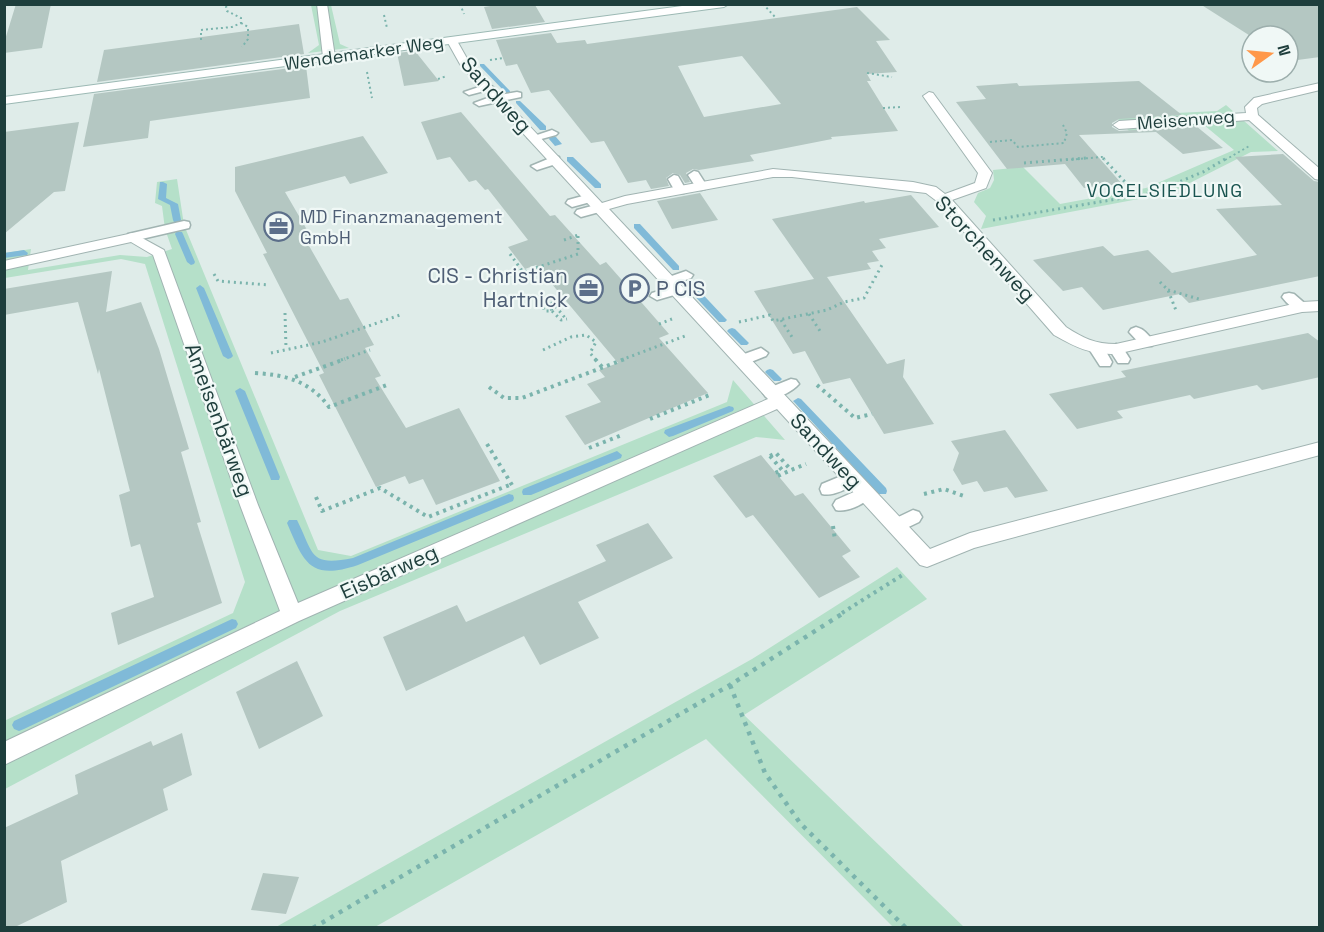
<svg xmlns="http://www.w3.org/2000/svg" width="1324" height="932" font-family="'Space Grotesk',sans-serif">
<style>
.green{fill:#b5e0c9}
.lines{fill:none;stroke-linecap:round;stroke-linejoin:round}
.stream{fill:#80bad8;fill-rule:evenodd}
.building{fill:#b4c7c2;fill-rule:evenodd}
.lane-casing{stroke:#a1b4b2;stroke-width:3}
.street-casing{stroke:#a1b4b2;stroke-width:2}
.secondary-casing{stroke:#9cb9b4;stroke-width:2}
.path-far3{stroke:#7bb4ad;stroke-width:2;stroke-dasharray:2 3;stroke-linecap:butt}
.path-far2{stroke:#7bb4ad;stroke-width:3;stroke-dasharray:2 4;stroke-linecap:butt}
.path-far1{stroke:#7bb4ad;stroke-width:4;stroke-dasharray:3 4.5;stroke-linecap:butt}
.path{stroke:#7bb4ad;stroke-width:4.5;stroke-dasharray:4 6;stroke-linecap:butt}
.lane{fill:#fff;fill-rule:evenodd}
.street{fill:#fff;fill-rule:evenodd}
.secondary{fill:#fff;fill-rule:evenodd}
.labels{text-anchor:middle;stroke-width:4.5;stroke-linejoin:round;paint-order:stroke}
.far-street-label{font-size:18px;fill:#1e3e3c;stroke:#f0f8f6}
.far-neighbourhood-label{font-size:18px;letter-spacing:1.5px;fill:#18534f;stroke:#f0f8f6}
.far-service-label{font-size:18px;fill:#4e5e75;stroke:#f0f8f6;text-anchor:start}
.street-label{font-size:21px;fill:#1e3e3c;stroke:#f0f8f6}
.service-label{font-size:21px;fill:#4e5e75;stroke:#f0f8f6;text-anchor:end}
</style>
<rect width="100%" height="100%" fill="#dfece9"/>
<!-- green -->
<path class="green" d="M311,5H331L340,44L349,48L308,53L319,45Z
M1226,105L1278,151L1251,152L1170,193L981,229L986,216L974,202L978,193L990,188L994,180L993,170L1023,167L1060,204L1146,188L1234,150L1204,125L1129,131L1115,116L1217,111Z
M177,179L184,225L318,550L351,556L727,402L733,380L785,440L756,437L340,611L5,789L4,721L233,613L245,582L145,264L121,259L5,278V253L31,249L28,270L120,255L147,257L172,249L165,229L162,206L155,203L157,182Z
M897,567L927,599L744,715L964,927H893L706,739L375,927H276L752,659Z"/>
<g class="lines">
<!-- stream -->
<path class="stream" d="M480,64H484L510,91V93H506L480,66Z
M516,101H520L546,126V130H540L516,103Z
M550,137H556L562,144L555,146L549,139Z
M567,157H573L601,184V188H595L567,161Z
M160,182H163L167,184L166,198L178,204L181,220L180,222H174L173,220L170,205L158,199Z
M634,224H640L679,266V270H673L634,228Z
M176,232H182L183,234L195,262L194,264L191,265L187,262L175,234Z
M24,250L28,253L27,255L4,258V253Z
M690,283L693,284L725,318L727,320L725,322H719L687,288L686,286Z
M200,285L204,288L233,356L231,358L228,359L223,356L196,288Z
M732,328L735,329L749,343L747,345H741L727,331L729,329Z
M770,369L773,370L782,379L780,381H774L765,372L767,370Z
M240,388L245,391L280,477L279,480H271L270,477L235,391Z
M798,398L801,399L886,488L887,491L886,494H878L795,403L793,401Z
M729,406L733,407L734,409L733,411L673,436L669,437L664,433L665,430Z
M617,451L622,455L621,458L531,495H523L522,492L523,489Z
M509,494L513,495L514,498L513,501L358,565C310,581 304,563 287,523L289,520H297C314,554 309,567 353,558Z
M232,619L236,620L238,624L236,628L24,729L19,731L14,729L12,725L14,721Z"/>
</g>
<!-- building -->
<path class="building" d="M16,4H51L42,48L4,53V43Z
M503,4L535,5L545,22L492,29L484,7Z
M1200,4H1320V57L1290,61L1288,60V36L1252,37Z
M857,7L890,40L876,41L897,72L867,74L871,81H867L898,131L831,137L832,139L750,155L754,161L699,170L693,169L686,173L690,182L685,183L680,175L673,173L666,178L669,186L651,189L646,180L628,183L604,141L591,143L549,90L531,93L517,64L506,66L496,40L551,33L557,43L585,40L587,44ZM742,56L781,104L704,117L678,66Z
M299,24L304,54L97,82L104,50Z
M415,51L439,81L404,86L397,53Z
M306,66L310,98L150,121L148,138L83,147L94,94Z
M1139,81L1182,115L1119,119L1112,123V127L1119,131L1196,126L1223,148L1183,154L1156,132L1079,135L1122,184L1084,188L1065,164L1007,169L956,102L986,99L976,86L1017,83L1019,86Z
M461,112L550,216L555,215L600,265L606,262L628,287L669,334L659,338L708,393L585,445L565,416L601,402L587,384L605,377L599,370L618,363L536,265L525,269L508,247L528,240L488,189L485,190L476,180L469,182L450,157L437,160L421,122Z
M79,122L65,191L54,192L4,234V132Z
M363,136L388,173L350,184L345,176L285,192L310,235L304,237L340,300L348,298L374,345L365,348L381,376L375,378L406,428L459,408L500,481L436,505L423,479L409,484L405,476L376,487L319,375L324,373L263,254L267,253L235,191V167Z
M1283,154L1314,181L1320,182V276L1189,303L1180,294L1103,310L1082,287L1063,291L1033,260L1103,246L1114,256L1148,250L1172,273L1257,255L1216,209L1282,205L1235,157Z
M700,193L718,220L672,229L657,201Z
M911,195L939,227L879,239L886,248L872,251L879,261L867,263L871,269L827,277L887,364L905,359L903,377L934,424L884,434L850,378L823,384L805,351L793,354L754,291L814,279L772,219L864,201L865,203Z
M112,271L106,312L141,302L159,349L189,449L181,452L201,522L197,523L222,603L118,645L111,613L154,597L140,544L131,547L119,495L130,491L99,369L98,374L78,302L4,315V289Z
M1308,333L1320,342V377L1262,390L1257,385L1194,399L1190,395L1117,411L1123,418L1077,429L1049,394L1126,377L1121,371Z
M1005,430L1048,491L1015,498L1007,487L984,492L977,481L962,485L953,470L959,453L951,441Z
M761,455L795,496L803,493L851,551L842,556L860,577L819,598L753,515L746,518L713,476Z
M648,523L673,558L578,602L599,638L540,665L524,636L406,691L383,637L457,605L466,622L606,561L596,545Z
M297,661L323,716L259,749L236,692Z
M182,733L192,775L163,789L168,810L61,861L67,902L15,927H4V828L78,794L75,775L151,741L153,746Z
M263,873L299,877L286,914L251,910Z"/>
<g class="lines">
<defs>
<path id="lane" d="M488,84L493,87L492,89L469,95L464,92Z
M517,92L521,93V97L479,106L474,103L493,96Z
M552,130L558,133L556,135L534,141L528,138Z
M555,156L559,157V163L537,170L531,166Z
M694,171L698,172L707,186L705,189L701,190L697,189L688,175Z
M674,175L678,176L686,190L684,193H676L668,179Z
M590,194L596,198L594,201L572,207L566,203L568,200Z
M599,204L603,205L605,208L603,211L581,217L575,213L577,210Z
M184,221L189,222L190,225L189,228L133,241L127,237L128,234Z
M686,271L693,275L691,278L668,286L661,282L663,279Z
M676,286L681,287L683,290L681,293L657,300L650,296L652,293Z
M1289,293L1294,294L1309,307L1307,310C1297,313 1288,305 1282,297L1284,294Z
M1136,327C1144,329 1150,336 1154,343L1152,346H1142L1129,332L1131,329Z
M1096,344C1104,346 1108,355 1112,362L1110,366H1100L1089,349Z
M1116,344C1123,346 1126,353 1130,359L1128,363H1118L1109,349Z
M761,348L768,353L766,356L741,366L734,361L736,357Z
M791,379L796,380L799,384C792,392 776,400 766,397L763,393L766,389Z
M851,472L857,474L859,478C854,487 833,497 822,494L820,489L822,484Z
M865,487L871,488L873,493C868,503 847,513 836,510L833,505L836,500Z
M913,510L919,512L922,517L919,522L896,533L890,531L887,526L890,521Z"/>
<path id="street" d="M317,4H327L335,57L333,59H325L323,57Z
M452,38L456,39L469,62L602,203L625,196L773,169L913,182L936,187L945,194L975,183L978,173L923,96L929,92L933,93L992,173L986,188L952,200L1066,327C1083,338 1095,344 1116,344L1302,302L1320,301V311L1302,312L1116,354C1090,354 1077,348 1054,335L938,202L926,193L792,177H773L627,204L609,209L930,549L970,533L1320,442V455L974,548L927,567L920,565L777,409L299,621L4,765V742L280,611L240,505L153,255L131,242L4,270V261L133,233L164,250L258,505L298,603L768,399L461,66L447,41Z
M1320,83V90L1262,104L1257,108L1258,115L1320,169V180L1315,179L1249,120L1119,129L1113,125L1119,121L1246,113L1245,107L1254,98Z"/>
<path id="secondary" d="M697,4H729L724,7L4,104V97Z"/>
</defs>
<!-- lane casing -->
<use href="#lane" class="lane-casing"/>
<!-- street casing -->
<use href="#street" class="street-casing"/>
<!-- secondary casing -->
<use href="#secondary" class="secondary-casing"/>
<!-- path-far3 -->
<path class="path-far3" d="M460,4L464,14
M763,4L776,18
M384,15L387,28
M241,23L248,27V39L242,47
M201,40V30L232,27L241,23V18L227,11L226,7L230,4
M490,60L503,58
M367,72L372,98
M867,73L892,77
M438,79L447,76
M883,108L901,107
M990,142L1012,140L1018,147L1064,143L1067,133L1063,125
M1066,160L1102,157L1105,160
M1225,160L1251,145"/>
<!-- path-far2 -->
<path class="path-far2" d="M1103,158L1136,194
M1024,163L1086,158
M993,220L1152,193L1203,172L1227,158
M564,240L578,235
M510,254L523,272L578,254V235
M214,274L218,281L269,285
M1160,282L1168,290L1177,313
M625,284H636
M1168,290L1199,299
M548,297L566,319
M549,303L552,311H544L543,304Z
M552,311L561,320L567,319
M285,313L286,348
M809,314L820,331
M781,320L792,337
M739,322L770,315L773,321L827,310L844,302L864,298L882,265
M659,324L672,319
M543,350L571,337L586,335L596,342L590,353L596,360
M271,353L322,342L403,314
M341,360L370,350
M621,360L685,336"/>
<!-- path-far1 -->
<path class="path-far1" d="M595,359L603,368
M255,373C286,375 310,381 329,407L387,385
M295,377L345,359
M817,385L855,418L872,414
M489,387L504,398H522L625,359
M650,419L712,394
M487,444L512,485
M589,448L622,435
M770,456L776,453L791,470L806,464
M770,456L782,470L775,473
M778,476L791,470
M924,494L944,489L964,496
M316,497L322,511L380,488L428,517L512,484
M833,526L835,540
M842,613L904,574"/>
<!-- path -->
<path class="path" d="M730,685L765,773L800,823L906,928
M313,928L730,685L845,612"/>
<!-- lane -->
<use href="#lane" class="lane"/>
<!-- street -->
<use href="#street" class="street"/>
<!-- secondary -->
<use href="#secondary" class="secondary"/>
</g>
<!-- icons -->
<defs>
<symbol id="office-ring" viewBox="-11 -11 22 22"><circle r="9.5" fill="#f0f8f6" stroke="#5c6f8a" stroke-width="1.5"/><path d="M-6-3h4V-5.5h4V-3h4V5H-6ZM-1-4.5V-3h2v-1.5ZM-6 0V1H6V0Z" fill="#5c6f8a"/></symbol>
<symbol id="parking-ring" viewBox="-11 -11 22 22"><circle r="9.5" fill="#f0f8f6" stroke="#5c6f8a" stroke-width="1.5"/><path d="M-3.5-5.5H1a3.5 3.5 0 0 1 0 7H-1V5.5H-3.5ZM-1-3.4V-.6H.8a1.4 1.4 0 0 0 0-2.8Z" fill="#5c6f8a"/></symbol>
</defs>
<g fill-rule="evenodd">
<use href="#office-ring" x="262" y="210" width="33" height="33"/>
<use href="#office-ring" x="572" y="272" width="33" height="33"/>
<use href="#parking-ring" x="618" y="272" width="33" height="33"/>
</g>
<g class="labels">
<!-- far-street labels -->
<g class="far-street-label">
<text transform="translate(364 53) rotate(-8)" y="6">Wendemarker Weg</text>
<text transform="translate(1186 120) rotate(-4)" y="6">Meisenweg</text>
</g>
<!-- far-neighbourhood labels -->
<g class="far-neighbourhood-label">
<text x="1165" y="197">VOGELSIEDLUNG</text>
</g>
<!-- far-service labels -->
<g class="far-service-label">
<text x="300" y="223">MD Finanzmanagement<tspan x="300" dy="21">GmbH</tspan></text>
</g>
<!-- street labels -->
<g class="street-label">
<text transform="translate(496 95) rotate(48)" y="7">Sandweg</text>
<text transform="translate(985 249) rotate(47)" y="7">Storchenweg</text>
<text transform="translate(219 420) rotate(70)" y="7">Ameisenbärweg</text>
<text transform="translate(826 451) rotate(47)" y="7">Sandweg</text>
<text transform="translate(389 572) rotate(-24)" y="7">Eisbärweg</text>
</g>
<!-- service labels -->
<g class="service-label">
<text x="568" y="283">CIS - Christian<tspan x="568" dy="24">Hartnick</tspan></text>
<text x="656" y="296" text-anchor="start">P CIS</text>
</g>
</g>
<!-- border -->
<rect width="1324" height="932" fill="none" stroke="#1e3e3c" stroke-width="12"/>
<!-- north arrow -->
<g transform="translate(1270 54) rotate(75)"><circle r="28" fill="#f0f8f6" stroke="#9caeac" stroke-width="1.5"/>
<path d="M0-4.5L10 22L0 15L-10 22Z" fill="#ff984a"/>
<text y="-9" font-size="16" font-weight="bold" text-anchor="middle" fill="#1e3e3c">N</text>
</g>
</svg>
